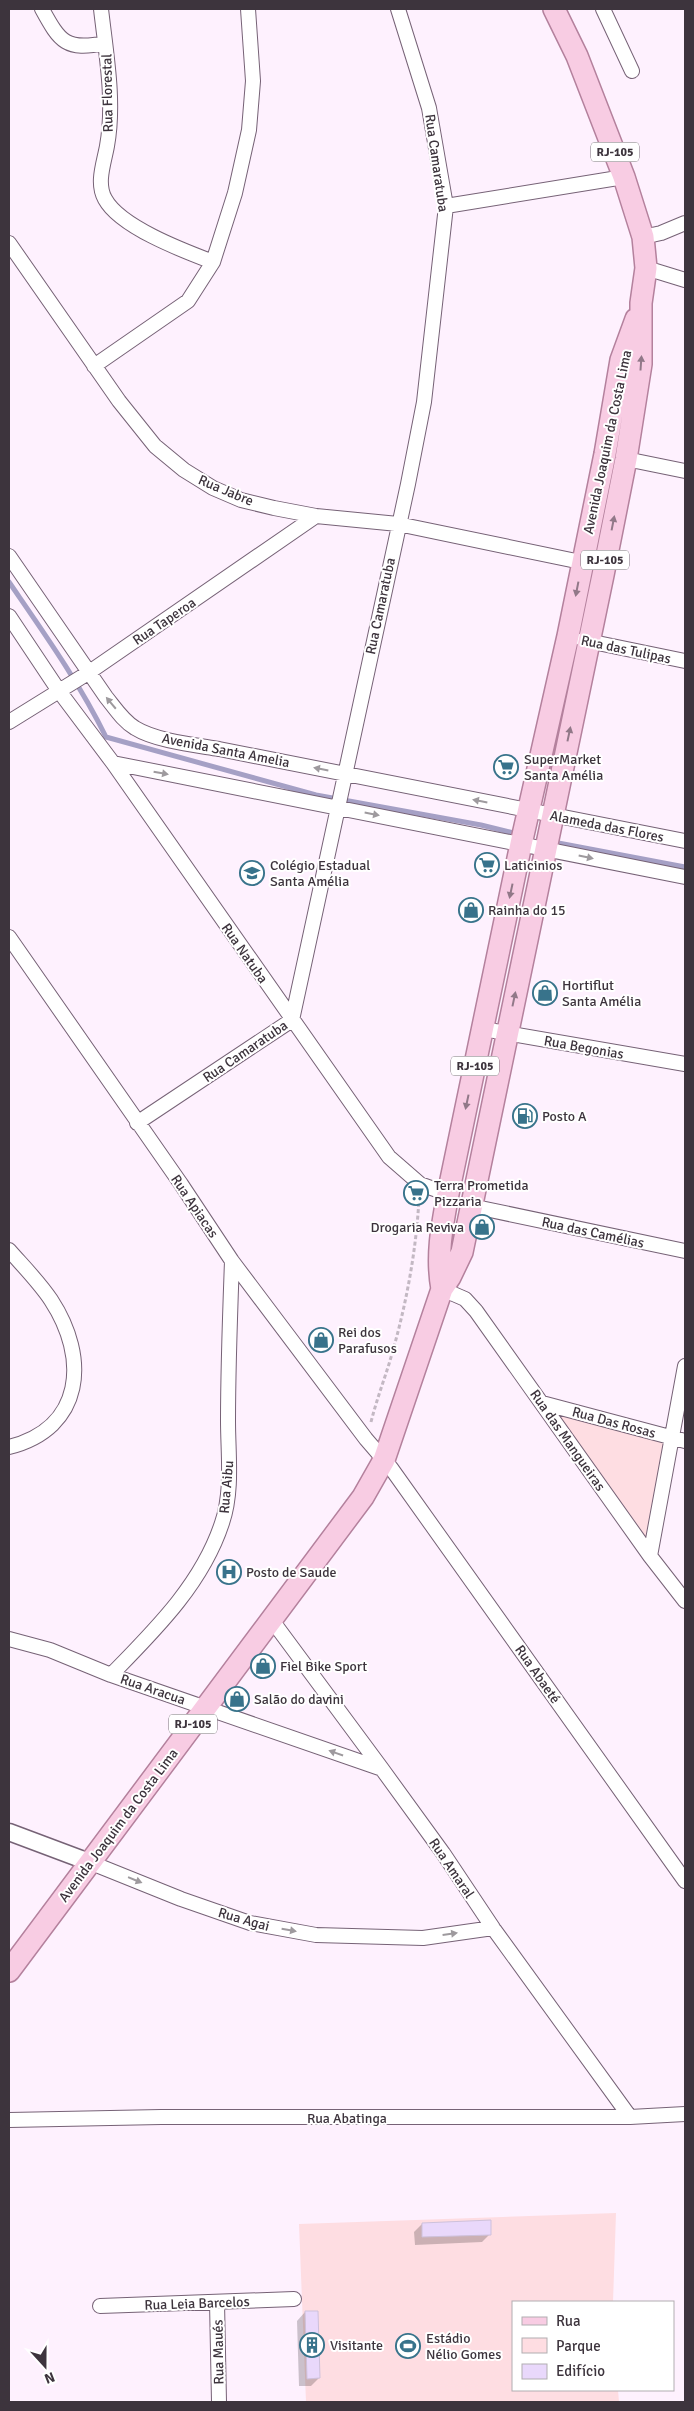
<svg xmlns="http://www.w3.org/2000/svg" width="694" height="2411" font-family="Signika,sans-serif">
<style>
.green{fill:#fedde2}
.shadow{fill:#0003}
.lines{fill:none;stroke-linecap:round;stroke-linejoin:round}
.stream{stroke:#a5a0c5;stroke-width:5}
.building{fill:#e9d8fb;stroke:#cec1db}
.minor-casing{stroke:#766276;stroke-width:16}
.tertiary-casing{stroke:#766276;stroke-width:19}
.primary-casing{stroke:#b4819d;stroke-width:24}
.path{stroke:#c3b8c3;stroke-width:3;stroke-dasharray:4 2.5;stroke-linecap:butt}
.minor{stroke:#fff;stroke-width:14}
.tertiary{stroke:#fff;stroke-width:16}
.primary{stroke:#f8cce3;stroke-width:21}
.oneway{fill:#917888}
.oneway2{fill:#9e9a9e}
.labels{text-anchor:middle;stroke-width:4;stroke-linejoin:round;paint-order:stroke}
.shield{fill:#fff;stroke:#777177;stroke-width:1}
.shield-label{font-size:12px;font-weight:bold;fill:#3d343d}
.street-label{font-size:14px;fill:#3d343d;stroke:#fff}
.poi-label{font-size:14px;fill:#3d343d;stroke:#fff;text-anchor:start}
</style>
<rect width="100%" height="100%" fill="#fef1fe"/>
<!-- green -->
<path class="green" d="M549,1413L671,1439L648,1554Z
M616,2213L613,2302H513V2390H618L619,2402H306L299,2224Z"/>
<!-- shadow -->
<path class="shadow" d="M422,2224L490,2234L482,2242L415,2245L414,2232Z
M305,2312L319,2378L311,2386H299L297,2321Z"/>
<g class="lines">
<!-- stream -->
<path class="stream" d="M9,582C44,633 79,682 106,737L316,795L481,825L518,834
M553,842L685,867"/>
</g>
<!-- building -->
<path class="building" d="M491,2220V2235L422,2237V2223Z
M305,2311H318L320,2378L307,2379Z"/>
<g class="lines">
<defs>
<path id="minor" d="M42,9C60,42 66,51 105,43
M101,9C106,53 115,102 107,146C104,163 96,183 105,199C120,227 184,251 213,262
M603,9L632,71
M446,206L624,177
M643,237L661,233L685,223
M9,243L119,401L155,446L184,470L213,488L241,500L274,508L316,516L398,524L581,562
M646,268L685,280
M94,366L188,301L213,262L235,193L249,130L253,81L248,9
M626,459L685,471
M9,556L106,697C115,708 123,721 135,728C156,741 195,745 219,749L685,841
M9,616L59,691L113,763L389,1157L420,1184L448,1194
M583,640L685,661
M9,722L88,673L316,516
M113,763L685,877
M9,937L181,1184L232,1261L366,1439L391,1468L685,1881
M483,1029L685,1064
M137,1123L292,1020L408,484L424,402L446,206L429,108L398,9
M471,1206L685,1251
M9,1250C23,1266 39,1282 51,1300C89,1358 84,1428 9,1447
M442,1289L465,1299L476,1311L650,1556L685,1601
M542,1403L685,1441
M650,1556L685,1366
M271,1619L382,1769L443,1853L493,1928L630,2117
M9,1639L50,1650L111,1675L382,1769
M111,1675C155,1630 202,1584 222,1523C233,1491 228,1454 228,1421C228,1367 230,1314 232,1261
M89,1862L181,1899L250,1923L316,1935L423,1938L493,1928
M9,2120L161,2117H630L685,2114
M217,2302L219,2402
M100,2306L294,2299"/>
<path id="tertiary" d="M9,1832L89,1862"/>
<path id="primary" d="M442,1289C436,1256 442,1226 448,1194L521,844L568,636L605,454L621,360L636,319
M9,1971L363,1497L384,1460L442,1289L450,1277L462,1252L603,575L626,459L641,364V303L646,268L643,237L624,177L577,56L554,9"/>
</defs>
<!-- minor casing -->
<use href="#minor" class="minor-casing"/>
<!-- tertiary casing -->
<use href="#tertiary" class="tertiary-casing"/>
<!-- primary casing -->
<use href="#primary" class="primary-casing"/>
<!-- path -->
<path class="path" d="M371,1422C376,1402 383,1383 389,1364C405,1311 416,1254 419,1199"/>
<!-- minor -->
<use href="#minor" class="minor"/>
<!-- tertiary -->
<use href="#tertiary" class="tertiary"/>
<!-- primary -->
<use href="#primary" class="primary"/>
</g>
<!-- one-way arrows -->
<defs><path id="oneway-solid" d="M-6-.8H1V-3.2L6.5 0L1 3.2V.8H-6Z" transform="scale(1.25)"/></defs>
<g class="oneway">
<use href="#oneway-solid" transform="translate(641 363) rotate(-86)"/>
<use href="#oneway-solid" transform="translate(613 523) rotate(-79)"/>
<use href="#oneway-solid" transform="translate(577 589) rotate(101)"/>
<use href="#oneway-solid" transform="translate(569 734) rotate(-78)"/>
<use href="#oneway-solid" transform="translate(511 891) rotate(102)"/>
<use href="#oneway-solid" transform="translate(514 999) rotate(-78)"/>
<use href="#oneway-solid" transform="translate(467 1102) rotate(102)"/>
</g>
<g class="oneway2">
<use href="#oneway-solid" transform="translate(111 703) rotate(-130)"/>
<use href="#oneway-solid" transform="translate(321 769) rotate(-169)"/>
<use href="#oneway-solid" transform="translate(161 773) rotate(10)"/>
<use href="#oneway-solid" transform="translate(480 801) rotate(-169)"/>
<use href="#oneway-solid" transform="translate(372 814) rotate(11)"/>
<use href="#oneway-solid" transform="translate(586 857) rotate(12)"/>
<use href="#oneway-solid" transform="translate(336 1753) rotate(-161)"/>
<use href="#oneway-solid" transform="translate(135 1880) rotate(22)"/>
<use href="#oneway-solid" transform="translate(289 1930) rotate(10)"/>
<use href="#oneway-solid" transform="translate(450 1934) rotate(-8)"/>
</g>
<!-- icons -->
<defs>
<symbol id="supermarket-ring" viewBox="-11 -11 22 22"><circle r="9.5" fill="#fff" stroke="#38738b" stroke-width="1.5"/><path d="M-6-5.5h2.5l.6 2H6L4.5 2H-2.5L-4.4-4H-6ZM-1.5 3.2a1.3 1.3 0 1 0 .1 0ZM3 3.2a1.3 1.3 0 1 0 .1 0Z" fill="#38738b"/></symbol>
<symbol id="school-ring" viewBox="-11 -11 22 22"><circle r="9.5" fill="#fff" stroke="#38738b" stroke-width="1.5"/><path d="M0-5L7-2L0 1L-7-2ZM-4 1L0 2.5L4 1V4Q0 6-4 4Z" fill="#38738b"/></symbol>
<symbol id="shop-ring" viewBox="-11 -11 22 22"><circle r="9.5" fill="#fff" stroke="#38738b" stroke-width="1.5"/><path d="M-5-2.5h2.3a2.7 3.5 0 0 1 5.4 0H5L5.5 6h-11ZM-1.5-2.5h3a1.5 2.3 0 0 0-3 0Z" fill="#38738b"/></symbol>
<symbol id="fuel-ring" viewBox="-11 -11 22 22"><circle r="9.5" fill="#fff" stroke="#38738b" stroke-width="1.5"/><path d="M-5.5-6h7V0h2V4h1.3V-2.5L3-4.5l.8-.8L6-3V5H2.5V1h-1V6h-7ZM-4.2-4.7v3.2H.2V-4.7Z" fill="#38738b"/></symbol>
<symbol id="hospital-ring" viewBox="-11 -11 22 22"><circle r="9.5" fill="#fff" stroke="#38738b" stroke-width="1.5"/><path d="M-5-5h3v3.5h4V-5h3V5h-3V1.5h-4V5h-3Z" fill="#38738b"/></symbol>
<symbol id="building-ring" viewBox="-11 -11 22 22"><circle r="9.5" fill="#fff" stroke="#38738b" stroke-width="1.5"/><path d="M-4-6H4V6H1V3H-1V6H-4ZM-2.5-4.3h1.7v1.8h-1.7ZM.8-4.3h1.7v1.8H.8ZM-2.5-1h1.7V.8h-1.7ZM.8-1h1.7V.8H.8Z" fill="#38738b"/></symbol>
<symbol id="stadium-ring" viewBox="-11 -11 22 22"><circle r="9.5" fill="#fff" stroke="#38738b" stroke-width="1.5"/><path d="M0-5a6.5 5 0 1 0 0 10a6.5 5 0 1 0 0-10ZM-3.5-1.8h7v3.6h-7Z" fill="#38738b"/></symbol>
</defs>
<g fill-rule="evenodd">
<use href="#supermarket-ring" x="492" y="753" width="28" height="28"/>
<use href="#supermarket-ring" x="473" y="851" width="28" height="28"/>
<use href="#school-ring" x="238" y="859" width="28" height="28"/>
<use href="#shop-ring" x="457" y="896" width="28" height="28"/>
<use href="#shop-ring" x="531" y="979" width="28" height="28"/>
<use href="#fuel-ring" x="511" y="1102" width="28" height="28"/>
<use href="#supermarket-ring" x="402" y="1179" width="28" height="28"/>
<use href="#shop-ring" x="468" y="1213" width="28" height="28"/>
<use href="#shop-ring" x="307" y="1326" width="28" height="28"/>
<use href="#hospital-ring" x="215" y="1558" width="28" height="28"/>
<use href="#shop-ring" x="249" y="1652" width="28" height="28"/>
<use href="#shop-ring" x="223" y="1685" width="28" height="28"/>
<use href="#building-ring" x="298" y="2331" width="28" height="28"/>
<use href="#stadium-ring" x="394" y="2332" width="28" height="28"/>
</g>
<g class="labels">
<!-- shield labels -->
<g class="shield">
<rect x="591" y="142.5" width="48" height="19" rx="4"/>
<rect x="581" y="550.5" width="48" height="19" rx="4"/>
<rect x="451" y="1056.5" width="48" height="19" rx="4"/>
<rect x="169" y="1714.5" width="48" height="19" rx="4"/>
</g>
<g class="shield-label">
<text x="615" y="156">RJ-105</text>
<text x="605" y="564">RJ-105</text>
<text x="475" y="1070">RJ-105</text>
<text x="193" y="1728">RJ-105</text>
</g>
<!-- street labels -->
<g class="street-label">
<text transform="translate(107 93) rotate(-91)" y="5">Rua Florestal</text>
<text transform="translate(437 163) rotate(82)" y="5">Rua Camaratuba</text>
<text transform="translate(607 442) rotate(-78)" y="5">Avenida Joaquim da Costa Lima</text>
<text transform="translate(226 490) rotate(23)" y="5">Rua Jabre</text>
<text transform="translate(380 606) rotate(-78)" y="5">Rua Camaratuba</text>
<text transform="translate(164 621) rotate(-34)" y="5">Rua Taperoa</text>
<text transform="translate(626 649) rotate(12)" y="5">Rua das Tulipas</text>
<text transform="translate(226 750) rotate(11)" y="5">Avenida Santa Amelia</text>
<text transform="translate(607 826) rotate(11)" y="5">Alameda das Flores</text>
<text transform="translate(245 953) rotate(55)" y="5">Rua Natuba</text>
<text transform="translate(584 1047) rotate(10)" y="5">Rua Begonias</text>
<text transform="translate(245 1051) rotate(-34)" y="5">Rua Camaratuba</text>
<text transform="translate(195 1206) rotate(56)" y="5">Rua Apiacas</text>
<text transform="translate(593 1232) rotate(12)" y="5">Rua das Camélias</text>
<text transform="translate(614 1422) rotate(15)" y="5">Rua Das Rosas</text>
<text transform="translate(568 1440) rotate(55)" y="5">Rua das Mangueiras</text>
<text transform="translate(226 1487) rotate(-85)" y="5">Rua Aibu</text>
<text transform="translate(538 1674) rotate(55)" y="5">Rua Abaeté</text>
<text transform="translate(153 1689) rotate(19)" y="5">Rua Aracua</text>
<text transform="translate(118 1825) rotate(-53)" y="5">Avenida Joaquim da Costa Lima</text>
<text transform="translate(452 1868) rotate(56)" y="5">Rua Amaral</text>
<text transform="translate(244 1919) rotate(16)" y="5">Rua Agai</text>
<text x="347" y="2123">Rua Abatinga</text>
<text transform="translate(197 2303) rotate(-2)" y="5">Rua Leia Barcelos</text>
<text transform="translate(218 2352) rotate(-91)" y="5">Rua Maués</text>
</g>
<!-- poi labels -->
<g class="poi-label">
<text x="524" y="764">SuperMarket<tspan x="524" dy="16">Santa Amélia</tspan></text>
<text x="270" y="870">Colégio Estadual<tspan x="270" dy="16">Santa Amélia</tspan></text>
<text x="504" y="870">Laticinios</text>
<text x="488" y="915">Rainha do 15</text>
<text x="562" y="990">Hortiflut<tspan x="562" dy="16">Santa Amélia</tspan></text>
<text x="542" y="1121">Posto A</text>
<text x="434" y="1190">Terra Prometida<tspan x="434" dy="16">Pizzaria</tspan></text>
<text x="464" y="1232" text-anchor="end">Drogaria Reviva</text>
<text x="338" y="1337">Rei dos<tspan x="338" dy="16">Parafusos</tspan></text>
<text x="246" y="1577">Posto de Saude</text>
<text x="280" y="1671">Fiel Bike Sport</text>
<text x="254" y="1704">Salão do davini</text>
<text x="426" y="2343">Estádio<tspan x="426" dy="16">Nélio Gomes</tspan></text>
<text x="330" y="2350">Visitante</text>
</g>
</g>
<!-- border -->
<rect width="694" height="2411" fill="none" stroke="#3d343d" stroke-width="20"/>
<!-- legend -->
<rect x="512" y="2301" width="162" height="90" fill="#ffffff" stroke="#b1aeb1"/>
<rect x="522" y="2317" width="25" height="8" fill="#f8cce3" stroke="#b1aeb1"/>
<text x="556" y="2326" font-size="15" fill="#3d343d">Rua</text>
<rect x="522" y="2338" width="25" height="15" fill="#fedde2" stroke="#b1aeb1"/>
<text x="556" y="2351" font-size="15" fill="#3d343d">Parque</text>
<rect x="522" y="2364" width="25" height="15" fill="#e9d8fb" stroke="#b1aeb1"/>
<text x="556" y="2376" font-size="15" fill="#3d343d">Edifício</text>
<!-- north arrow -->
<g transform="translate(45 2366) rotate(159)" stroke="#ffffff" stroke-width="4" paint-order="stroke">
<path d="M0-4L9 19L0 12L-9 19Z" fill="#3d343d"/>
<text y="-8" font-size="14" font-weight="bold" text-anchor="middle" fill="#3d343d">N</text>
</g>
</svg>
